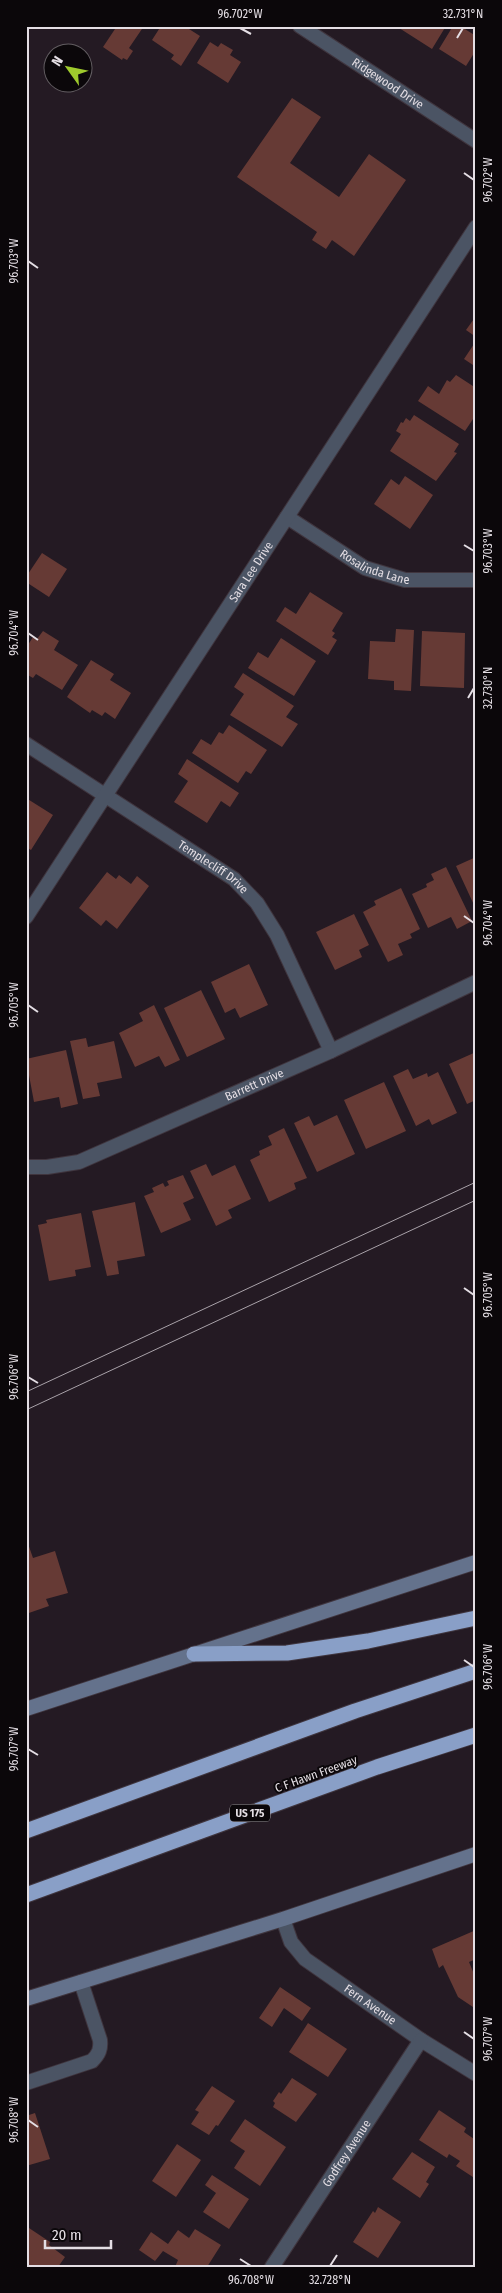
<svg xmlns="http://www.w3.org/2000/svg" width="502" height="2293" font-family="'Fira Sans Condensed',sans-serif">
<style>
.building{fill:#663a35}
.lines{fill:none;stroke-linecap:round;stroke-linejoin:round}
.service-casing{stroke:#3f353e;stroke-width:16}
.minor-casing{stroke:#3f353e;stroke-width:16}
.secondary-casing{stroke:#3f353e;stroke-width:16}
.motorway-casing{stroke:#3f353e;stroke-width:17}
.service{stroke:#4b5464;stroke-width:14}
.minor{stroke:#4b5464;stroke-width:14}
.secondary{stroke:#64728c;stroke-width:14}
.motorway{stroke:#899fc7;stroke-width:15}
.tram{stroke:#a9a2a9;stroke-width:1}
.ticks{fill:none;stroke:#e4dee4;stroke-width:2}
.labels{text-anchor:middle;stroke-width:4;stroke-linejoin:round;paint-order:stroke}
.shield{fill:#0b070a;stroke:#a39ea3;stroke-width:1}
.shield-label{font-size:11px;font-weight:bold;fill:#e4dee4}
.street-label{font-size:12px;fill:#e4dee4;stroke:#0b070a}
.neatline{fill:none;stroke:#e4dee4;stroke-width:2}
.ticks-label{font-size:12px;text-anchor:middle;fill:#e4dee4}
</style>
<rect width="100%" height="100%" fill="#241a23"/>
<!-- building -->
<path class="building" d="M117,26H144L129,48L133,51L127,60L123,58L122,60L103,47Z
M161,26H191L189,29L200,36L181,66L171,59L174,55L152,40Z
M396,26H446L432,49Z
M453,26H460L476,36V50L466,66L439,49Z
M210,42L218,47L221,43L233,50L230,55L241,62L228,83L197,63Z
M292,98L321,117L290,163L339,197L369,154L406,180L354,256L332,240L326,249L312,240L317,232L237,177Z
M476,316V337L466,330Z
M476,341V367L464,359Z
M456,375L476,388V421L473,419L465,431L418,401L428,386L439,394L447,380L450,382Z
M414,415L459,444L454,452L457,453L436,481L390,451L401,434L396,431L401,422L403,423L406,418L410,421Z
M405,476L433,495L410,529L374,504L391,479L399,485Z
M42,553L67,569L49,597L26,582V577Z
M310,592L343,613L332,631L335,633L332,637L337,640L328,655L276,621L285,607L296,614Z
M473,628H476V663H474Z
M396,629L414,630L411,691L394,690V681L368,679L370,641L395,642Z
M43,631L59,641L54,650L78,665L62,690L36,674L33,678L26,674V648L33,637L37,639Z
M422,631L465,633L464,688L420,686Z
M281,638L316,661L294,696L248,668L258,652L268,658Z
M91,660L114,674L110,680L131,693L115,719L105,712L102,716L92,710L90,713L67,697Z
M243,673L294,706L286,717L298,724L282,747L230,715L244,694L234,687Z
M229,725L267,750L251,774L246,771L238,783L192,753L201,739L211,745L219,732L223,734Z
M187,759L239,793L230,807L221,801L207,823L174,802L188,781L178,774Z
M26,798L53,815L31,850L26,847Z
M476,857V904L474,905L456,866Z
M446,867L472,921L457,929L451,917L428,928L412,894L427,887L426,884L434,880L431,874Z
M107,872L116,879L119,875L131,884L137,876L149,886L117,929L106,920L101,926L79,908Z
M401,888L420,929L410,934L412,938L398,944L403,955L388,962L363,912L376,905L374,901Z
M354,914L369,945L359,950L362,957L335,970L316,932Z
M249,964L268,1005L240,1018L235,1008L225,1013L211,982Z
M201,990L225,1039L187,1057L164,1008Z
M154,1005L180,1060L165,1067L159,1056L135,1067L119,1033L143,1021L139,1013Z
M86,1038L88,1047L114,1041L122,1078L97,1083L100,1096L83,1099L70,1041Z
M66,1050L78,1104L61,1108L59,1097L34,1102L26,1059Z
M476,1052V1100L467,1104L449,1064Z
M408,1069L413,1079L427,1073L428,1077L438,1072L457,1113L432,1125L429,1119L416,1126L393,1076Z
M384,1082L406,1131L366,1149L344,1100Z
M337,1115L355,1154L317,1172L294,1123L309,1116L314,1126Z
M284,1128L307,1178L294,1183L296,1189L269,1202L250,1160L260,1155L259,1151L272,1145L268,1136Z
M206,1164L212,1176L235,1165L251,1199L228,1210L232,1218L216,1226L190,1171Z
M183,1175L194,1198L183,1203L191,1220L161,1233L144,1196L154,1192L152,1188L163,1183L165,1187L169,1185L167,1181Z
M135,1202L145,1256L117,1261L119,1274L107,1276L92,1211Z
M81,1213L91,1267L75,1270L76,1276L49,1281L38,1225L47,1223L46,1220Z
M26,1538L33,1558L55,1551L68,1593L46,1599L49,1606L26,1614Z
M476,1930V1959L469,1962L474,1974L476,1972V2009L458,1997L443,1965L439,1968L432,1949Z
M280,1987L311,2008L302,2021L284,2008L272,2027L259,2018Z
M308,2023L347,2049L328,2077L289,2052Z
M292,2078L317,2094L296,2122L273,2107L275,2103L273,2101L279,2092L281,2094Z
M212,2086L235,2101L218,2126L216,2125L209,2135L191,2124L199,2112L195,2110Z
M439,2110L466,2128L464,2132L474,2139L476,2137V2179L456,2166L460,2161L449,2154L447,2158L419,2140Z
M35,2113L50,2159L26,2166V2116Z
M245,2119L286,2147L260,2186L234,2168L245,2151L230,2141Z
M177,2144L201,2160L176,2197L152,2181Z
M412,2152L435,2167L426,2182L429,2184L420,2198L392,2179Z
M212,2175L249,2199L229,2229L203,2212L216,2193L205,2185Z
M378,2207L401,2222L378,2258L353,2242L373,2211L375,2213Z
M26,2226L50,2242L49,2245L65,2257L58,2267H26Z
M195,2229L221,2245L207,2267L204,2265L202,2267H175L178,2260L163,2251L155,2261L139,2250L151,2232L168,2244L178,2230L189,2238Z"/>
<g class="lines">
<defs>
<path id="service" d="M26,2083L92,2061C99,2054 101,2049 100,2040L81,1982"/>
<g id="minor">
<path id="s1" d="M300,26L476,141"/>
<path id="s2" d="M287,517L365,568L405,580H476"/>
<path id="s3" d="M26,744L234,879L257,903L277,935L331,1051"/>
<path id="s4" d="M26,917L476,227"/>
<path id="s5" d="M26,1167H47L79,1162L331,1051L476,982"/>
<path id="s6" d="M283,1919L291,1942L305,1959L421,2040L476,2074"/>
<path id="s7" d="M272,2267L421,2040"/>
</g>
<path id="secondary" d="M26,1709L476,1562
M26,1999L283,1919L476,1854"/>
<path id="motorway" d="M194,1654L287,1653L368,1641L476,1618
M26,1831L355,1711L476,1671
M26,1895L377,1767L476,1735"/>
</defs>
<!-- service casing -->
<use href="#service" class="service-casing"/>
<!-- minor casing -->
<use href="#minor" class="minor-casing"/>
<!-- secondary casing -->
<use href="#secondary" class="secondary-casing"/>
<!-- motorway casing -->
<use href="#motorway" class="motorway-casing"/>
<!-- service -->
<use href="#service" class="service"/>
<!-- minor -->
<use href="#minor" class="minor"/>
<!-- secondary -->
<use href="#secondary" class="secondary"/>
<!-- motorway -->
<use href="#motorway" class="motorway"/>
<!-- tram -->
<path class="tram" d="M26,1392L476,1182
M26,1410L476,1200"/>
</g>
<!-- ticks -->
<path class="ticks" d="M240,28L251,34M457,38L463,28M464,173L474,180M28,261L38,268M464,545L474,551M28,633L38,640M468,698L474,688M464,916L474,923M28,1005L38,1012M464,1288L474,1295M28,1377L38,1383M464,1660L474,1667M28,1749L38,1755M464,2032L474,2039M28,2120L38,2127M240,2259L251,2266M330,2266L337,2255"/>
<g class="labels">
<!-- shield labels -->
<rect class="shield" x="230" y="1804.5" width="40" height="17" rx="4"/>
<g class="shield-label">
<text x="250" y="1817">US 175</text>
</g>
<!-- street labels -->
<g class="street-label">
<text dy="4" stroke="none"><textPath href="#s1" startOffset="105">Ridgewood Drive</textPath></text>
<text dy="4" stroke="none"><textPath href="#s2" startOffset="102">Rosalinda Lane</textPath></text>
<text dy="4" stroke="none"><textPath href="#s4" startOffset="412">Sara Lee Drive</textPath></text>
<text dy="4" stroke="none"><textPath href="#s3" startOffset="224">Templecliff Drive</textPath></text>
<text dy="4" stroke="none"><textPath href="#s5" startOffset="245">Barrett Drive</textPath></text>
<text transform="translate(316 1774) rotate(-20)" y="4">C F Hawn Freeway</text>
<text dy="4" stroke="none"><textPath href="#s6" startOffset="126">Fern Avenue</textPath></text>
<text dy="4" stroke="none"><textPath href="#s7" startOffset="136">Godfrey Avenue</textPath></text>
</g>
</g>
<!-- border -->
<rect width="502" height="2293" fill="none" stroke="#0b070a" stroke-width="55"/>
<!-- north arrow -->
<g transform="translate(68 68) rotate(303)"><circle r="24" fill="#0b070a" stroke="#625d61"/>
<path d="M0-4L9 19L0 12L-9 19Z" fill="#9fca2d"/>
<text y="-8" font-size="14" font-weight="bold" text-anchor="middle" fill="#e4dee4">N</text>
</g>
<!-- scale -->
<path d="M45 2240v8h66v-8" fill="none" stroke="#e4dee4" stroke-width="2.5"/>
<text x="52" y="2240" font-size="15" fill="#e4dee4" stroke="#0b070a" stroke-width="4" paint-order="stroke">20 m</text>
<rect x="28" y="28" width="446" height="2238" class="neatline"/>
<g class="ticks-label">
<text x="240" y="18">96.702°W</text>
<text x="463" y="18">32.731°N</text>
<text transform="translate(488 180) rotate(-90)" y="4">96.702°W</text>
<text transform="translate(14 261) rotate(-90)" y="4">96.703°W</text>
<text transform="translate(488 551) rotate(-90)" y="4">96.703°W</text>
<text transform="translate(14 633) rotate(-90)" y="4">96.704°W</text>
<text transform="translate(488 688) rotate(-90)" y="4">32.730°N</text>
<text transform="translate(488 923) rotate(-90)" y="4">96.704°W</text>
<text transform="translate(14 1005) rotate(-90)" y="4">96.705°W</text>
<text transform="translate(488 1295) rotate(-90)" y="4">96.705°W</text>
<text transform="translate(14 1377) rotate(-90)" y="4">96.706°W</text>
<text transform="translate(488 1667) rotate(-90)" y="4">96.706°W</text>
<text transform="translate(14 1749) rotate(-90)" y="4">96.707°W</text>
<text transform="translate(488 2039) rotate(-90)" y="4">96.707°W</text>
<text transform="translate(14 2120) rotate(-90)" y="4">96.708°W</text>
<text x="251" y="2284">96.708°W</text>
<text x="330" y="2284">32.728°N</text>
</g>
</svg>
